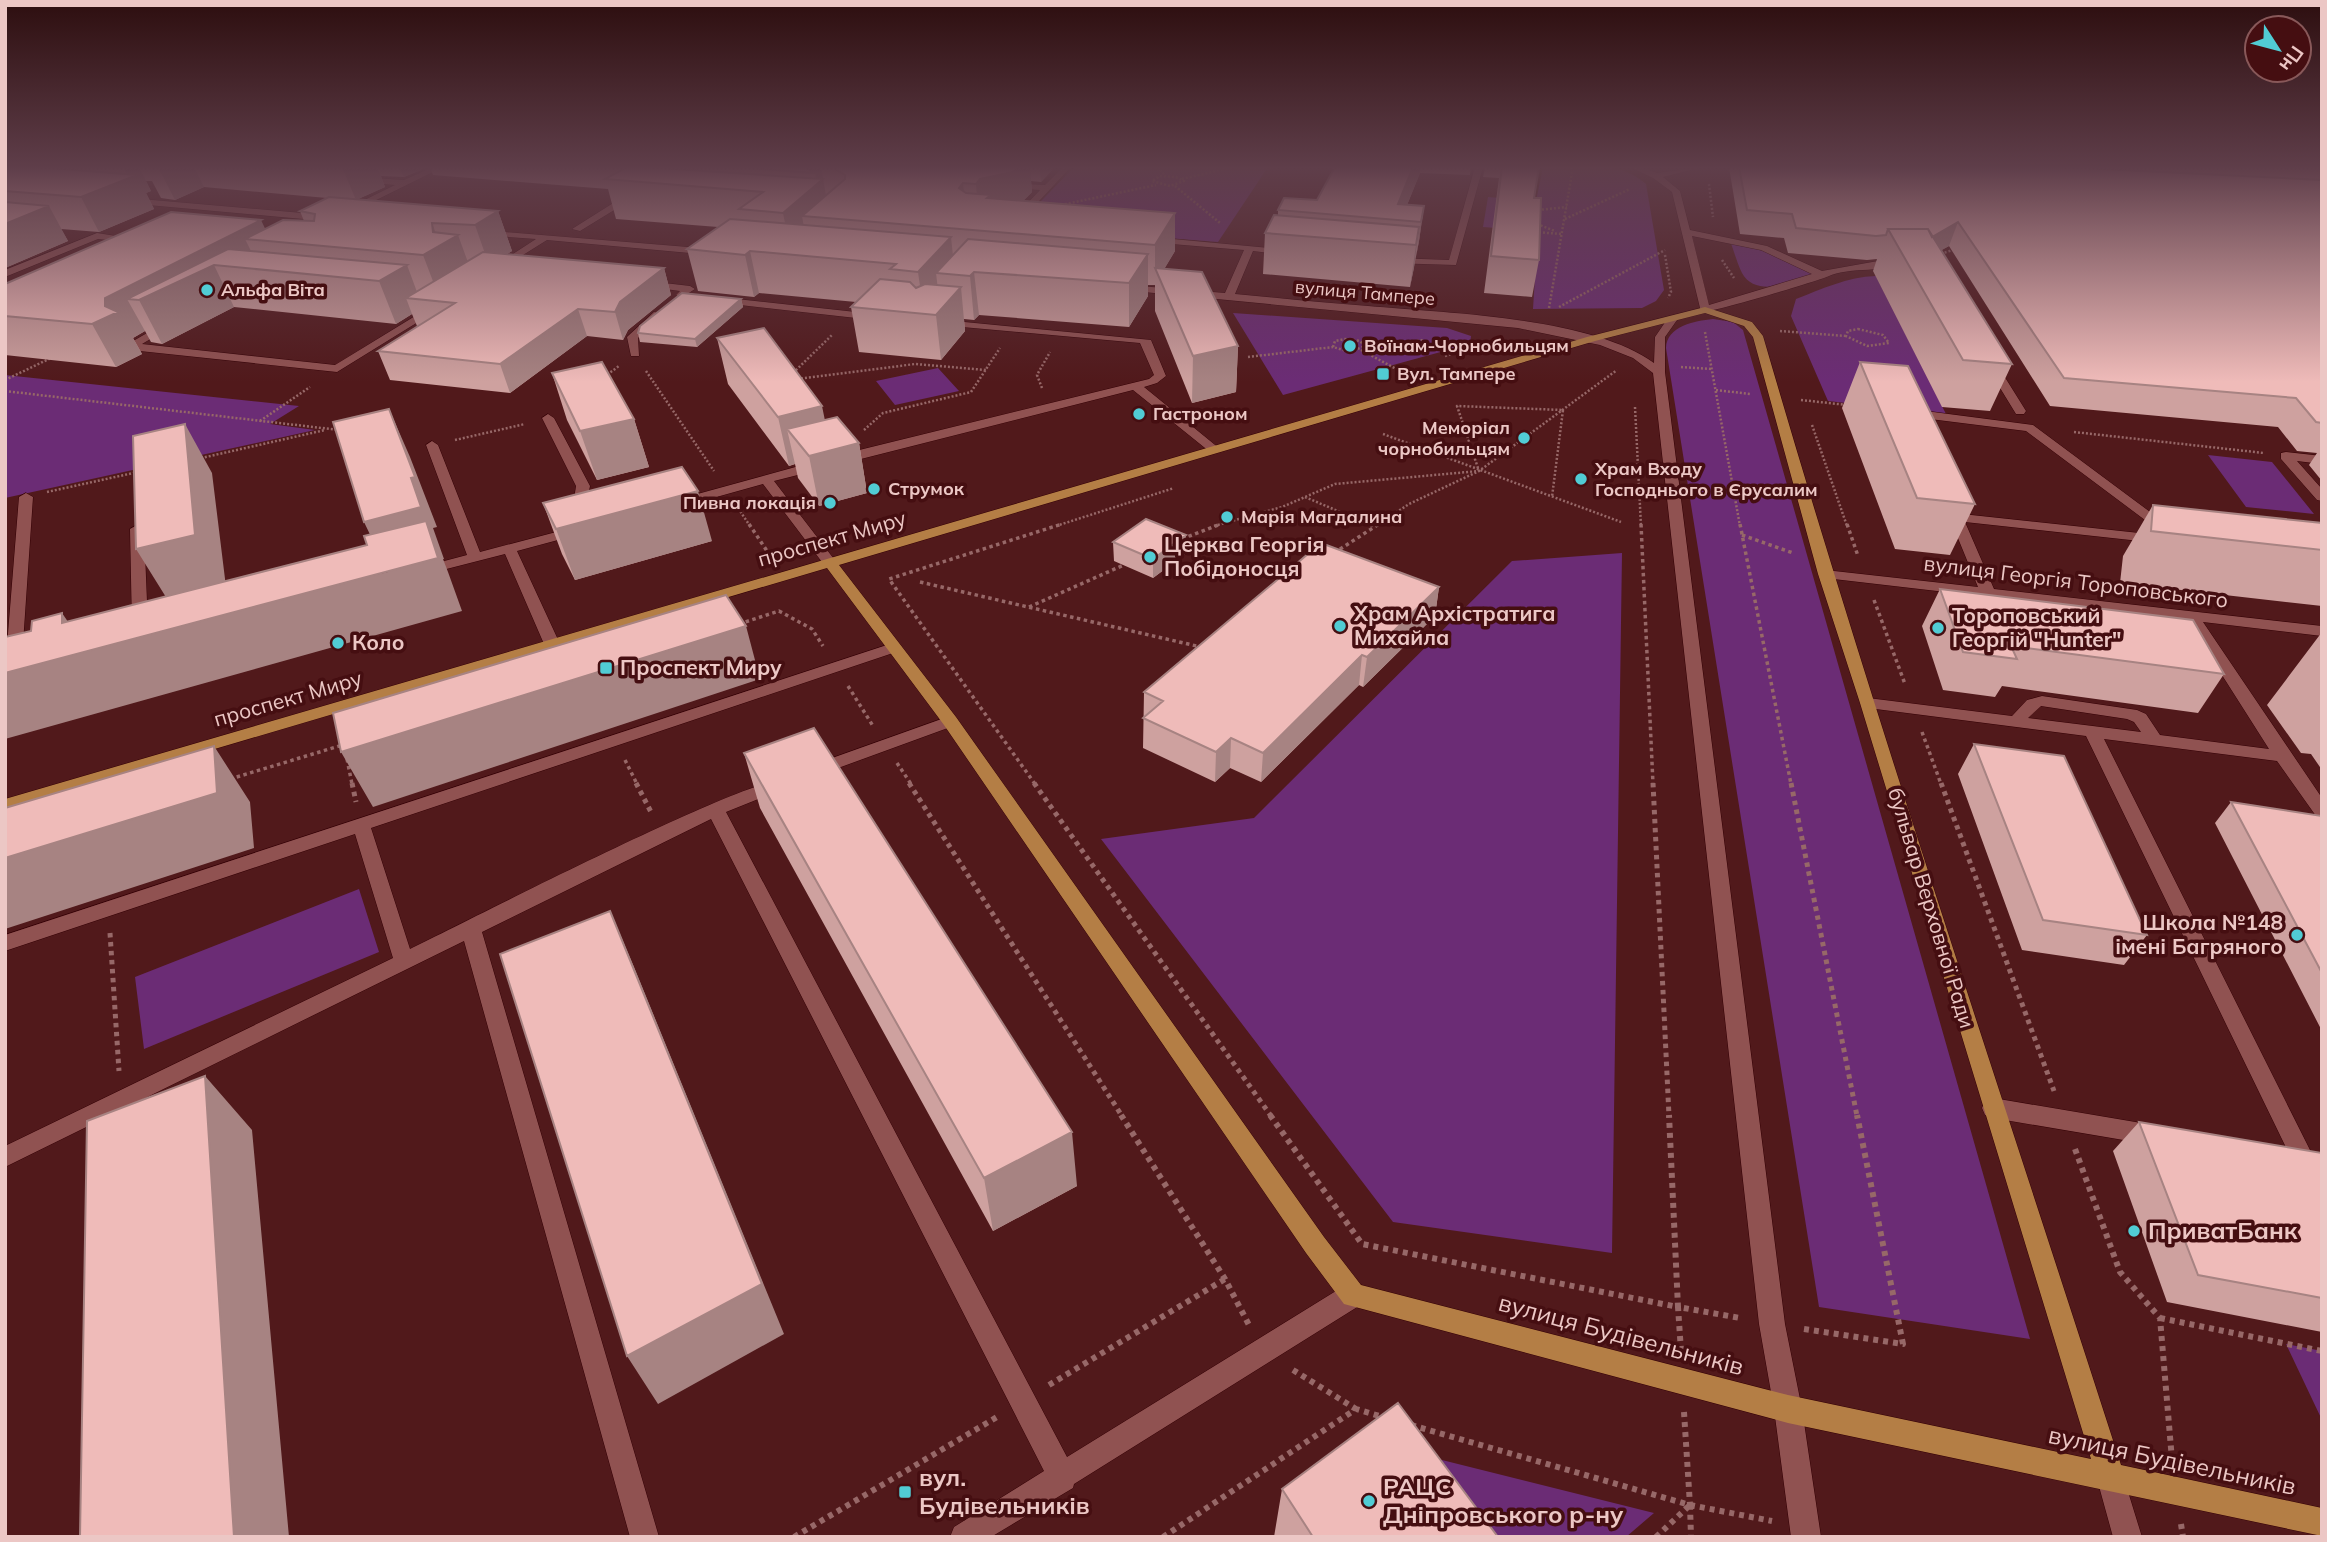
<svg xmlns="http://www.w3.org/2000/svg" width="2327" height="1542" font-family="Mulish,sans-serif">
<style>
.green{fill:#6b2c75}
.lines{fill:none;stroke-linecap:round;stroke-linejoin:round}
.minor-casing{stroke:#340005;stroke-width:1}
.major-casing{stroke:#340005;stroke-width:1}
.path-far3{stroke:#976868;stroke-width:2.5;stroke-dasharray:2 2;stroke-linecap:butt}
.path-far2{stroke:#976868;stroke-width:3.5;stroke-dasharray:3.5 3.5;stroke-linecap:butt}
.path-far1{stroke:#976868;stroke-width:5;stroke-dasharray:4.5 4.5;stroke-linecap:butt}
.path{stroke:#976868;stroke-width:6;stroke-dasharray:5 5;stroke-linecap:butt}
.minor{fill:#905251;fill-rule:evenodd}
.major{fill:#b47e45;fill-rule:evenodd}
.wall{fill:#cea19f}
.shaded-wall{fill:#a78382}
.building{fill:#efbbb9;stroke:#a78382;stroke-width:2}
.poi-dot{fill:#51ccd4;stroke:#450e11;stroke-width:2.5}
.labels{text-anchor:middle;stroke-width:7;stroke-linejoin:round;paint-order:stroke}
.far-poi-label{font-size:18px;font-weight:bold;fill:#ecc7c5;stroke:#450e11;text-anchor:start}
.far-street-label{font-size:18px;fill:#ecc7c5;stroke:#450e11}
.street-label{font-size:21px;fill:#ecc7c5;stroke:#450e11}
.poi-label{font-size:21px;font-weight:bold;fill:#ecc7c5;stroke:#450e11;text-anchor:start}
.near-poi-label{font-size:24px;font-weight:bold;fill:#ecc7c5;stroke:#450e11;text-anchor:start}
.near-street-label{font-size:24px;fill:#ecc7c5;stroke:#450e11}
</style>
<rect width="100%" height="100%" fill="#51191b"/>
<!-- green -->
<path class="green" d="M1074,167H1268L1218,242L1017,226Z
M1543,167C1581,167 1616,158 1646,184L1664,290L1656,301L1642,308L1533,309L1538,231L1483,227L1488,197L1536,201Z
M1730,241L1776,255L1816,275C1796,281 1756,299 1742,273C1737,263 1734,251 1730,241Z
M1876,276L1946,414L1828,401L1791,316L1796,299C1822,289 1847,277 1876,276Z
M1233,313L1447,328L1471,336L1470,344L1283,395Z
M1713,319L1733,322L1743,330L2030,1339L1819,1307L1666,348C1667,326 1694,321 1713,319Z
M938,368L959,391L895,405L876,381Z
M5,375L299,406L270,424L315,430L5,498Z
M2208,455L2272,462L2314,514L2246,507Z
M1622,553L1612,1253L1393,1222L1101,839L1254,818L1512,561Z
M359,889L379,952L144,1049L135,977Z
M2286,1344L2322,1351V1420Z
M1430,1457L1654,1513L1626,1537H1487Z"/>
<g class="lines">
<defs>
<path id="minor" d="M433,167H443L350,213L342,211L395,185L359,182L356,177L404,180Z
M1063,167H1071L1026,215L1014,216V212L1020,211L1040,190L1008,188L1005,183L1045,185Z
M1475,167H1483L1456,265L1390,263V259L1393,258L1449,260Z
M1630,167H1640L1657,173L1703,167L1663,177L1680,191L1690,230L1767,246L1822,271L1878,261H1898L1903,264C1890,272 1848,267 1829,276C1818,281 1711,313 1701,312L1672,192L1653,178ZM1692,236L1761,250L1812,274L1709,305Z
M634,195L637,196V200L624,204L580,231L572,229L618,200Z
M129,198L325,215L330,218L325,221L126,203L125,201Z
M479,230L712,249L717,252L712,255L547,240L499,270L494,267L496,265L536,239L482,235L477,232Z
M97,233L141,240L136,243L98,239L5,277V270Z
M1151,237L1291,250L1293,252L1288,255L1253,251L1235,294C1279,298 1324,303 1368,306C1445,313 1592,317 1654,363L1655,337L1668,318L1677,320L1665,337V372L1785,1324L1802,1409L1821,1537H1791L1774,1409L1759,1324L1653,373L1633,358L1600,345L1518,328L1123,290V286L1127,285L1225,293L1244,250L1148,242V238Z
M647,281L690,286L695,289L681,298L676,295L680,291L643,286L642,284Z
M718,297L874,314L879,317L874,320L714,302V298Z
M430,307L439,309L337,372L140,351L128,344L168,321L173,324L172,326L142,344L335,365Z
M654,312L663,314L638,338L639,356H631L627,337Z
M944,320L1151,340L1166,376L1157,383L1144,387L1220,449L1214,453L1210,452L1133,390L774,481L837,563L830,567L825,566L763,484L677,508L670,504L672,501L839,455L1149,379L1154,375L1140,343L940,325L939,323Z
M1988,363H1996L2026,411L2024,414H2016L1986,365Z
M1910,409L2033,425L2173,529L2166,533L2161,532L2026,431L1906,416V410Z
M548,414L554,418L590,486L584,516H574L572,513L576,486L542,418Z
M432,441L438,445L480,552L579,526L586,530L584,533L517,551L560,644L558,647L552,649L544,644L505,554L423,575L416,571L418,568L467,555L426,445Z
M2286,452L2322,456V464L2297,461L2322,489V501L2317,500L2281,459V453Z
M26,493L33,497L22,658L14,663L6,658L19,497Z
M1953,505L1958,506L1962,514L2158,535L2165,539L2158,543L1965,522L1994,589L2322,626V636L2203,622L2322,798V818L2316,816L2277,761L2104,739L2312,1154L2316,1161L2312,1168L2304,1171L2296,1168L2086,736L1868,708L1860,703L1868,698L2012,716L2027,700L2042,696L2137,710L2146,714L2160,735L2269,749L2187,620L1825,578L1818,574L1825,570L1978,587L1946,509ZM2041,706L2127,719L2134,722L2141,732L2028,718Z
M137,525L144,529L148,626L140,631L132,626L130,529Z
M893,643L899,645L901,648L899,651L371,828L410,949C457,926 756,773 783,781L786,785L783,789L726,812L1067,1457L1344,1286L1353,1283L1362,1286L1366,1295L1362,1304L1074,1484L1073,1488L991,1537H950L954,1527L1044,1471L711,819L482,932L659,1537H630L464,941L5,1167V1146L393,958L355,834L5,951V935Z
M950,716L958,721L956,725L819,775L813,777L804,771L807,767Z
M1993,1098L2153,1125L2161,1128L2165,1135L2161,1142L2153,1145L1993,1118L1985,1115L1982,1108L1985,1101Z
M2111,1465L2121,1469L2142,1537H2113L2097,1479L2101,1469Z"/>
<path id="major" d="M1705,307L1752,322L1763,336C1873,715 2000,1089 2121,1465L2322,1508V1536L1788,1423L1344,1304L1306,1253L944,725L827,568L5,811V799L1587,337ZM1705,313L1744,326L1753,337L1818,574L1860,703L2091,1459L1788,1395L1361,1285L1324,1237L956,717L839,565L1595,341Z"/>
</defs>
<!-- minor casing -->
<use href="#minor" class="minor-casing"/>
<!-- major casing -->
<use href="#major" class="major-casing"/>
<!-- path-far3 -->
<path class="path-far3" d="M1157,167L1165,175
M1160,176L1176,177L1184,181L1170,186L1152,181Z
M1182,179L1233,167
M1709,184L1713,217
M1175,186L1220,223
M1061,205L1156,185
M1538,210L1567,207
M1565,219L1630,189
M1537,224L1555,231
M1535,232L1562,234
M1665,255L1671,292L1668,298
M1937,255L1956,249
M1722,260L1734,278
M1559,307L1665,250
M1549,308L1573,167
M1858,329L1883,335L1889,343L1867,346L1846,336L1848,331Z
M1780,331L1846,336
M1705,332L1740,526
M1345,339L1360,341L1365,346L1350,352L1333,347L1335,341Z
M1365,346L1424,340
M1361,350L1400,371
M1445,356L1480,344
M1248,357L1333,347
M1681,367L1712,369
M646,371L714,471
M793,373L832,335
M604,377L619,366
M797,379L915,364L986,370
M5,380L51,358
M1042,388L1037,375L1050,352
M1716,390L1750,394
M5,391L339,430
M1801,400L1847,405
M1635,407L1641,526
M260,421L310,387
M1812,425L1847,526
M864,430L883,413L971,392L1000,348
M2074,432L2264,453
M1383,434L1621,522
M455,440L525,424
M197,459L325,430
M47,492L138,472
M1305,497L1373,526
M738,508L750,526
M1056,526L1174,488
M1214,526L1282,507L1335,484L1479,471L1457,406L1563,410L1552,497
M1376,526L1409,504L1479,471L1617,370"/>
<!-- path-far2 -->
<path class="path-far2" d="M749,524L769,554
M1369,524L1374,526
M1641,524L1653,784
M1740,524L1791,784
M1847,524L1858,556
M1742,535L1793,553
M1182,539L1221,524
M1334,553L1379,524
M920,582L1201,647
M1874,600L1905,684
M1029,607L1126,564
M739,624L779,611L812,629L823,646
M848,686L873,726
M1922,732L1941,784
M347,759L352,784
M625,760L637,784
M897,763L911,784
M230,779L346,744
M1035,784L889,579L1062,524"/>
<!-- path-far1 -->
<path class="path-far1" d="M352,783L356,802
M636,783L651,812
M909,783L1122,1116
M1034,783L1271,1116
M1653,783L1669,1116
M1791,783L1857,1116
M1941,783L2054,1091
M110,933L119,1071"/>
<!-- path -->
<path class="path" d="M1121,1115L1225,1279L1249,1325
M1270,1115L1362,1244L1678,1307L1669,1115
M2075,1149L2120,1272L2160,1318L2172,1460
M2160,1318L2322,1351
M1804,1329L1903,1344L1857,1115
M1681,1351L1678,1307L1740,1318
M1293,1370L1356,1409
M1049,1385L1225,1279
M1684,1412L1690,1505
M1411,1425L1690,1505L1691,1537
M1690,1505L1772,1521
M2181,1524L2183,1537
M794,1537L997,1417
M1163,1537L1356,1409L1386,1418
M1656,1537L1690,1505"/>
<!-- minor -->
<use href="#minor" class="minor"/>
<!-- major -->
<use href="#major" class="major"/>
</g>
<!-- wall -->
<path class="wall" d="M5,167H428L404,177L381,176L385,187L358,199L498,211L512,251L507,254L664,268L671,295L628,330L623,340L587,336L510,393L390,380L378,351L419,326H417L412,314L396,324L234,307L162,344L151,342L145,331L133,338L142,354L116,367L5,355V284L304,221L300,211L327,198L204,187L175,200L161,198L152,181H146L151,191L146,193L154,209L99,232L61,229L68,241L5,268Z
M430,167H1055L1041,182L1031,181L1032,192L1023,201L1175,251L1164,269L1238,346L1236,392L1192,403L1155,311V285H1148V296L1129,327L979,315L974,320L964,319L965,331L941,360L859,352L851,307L856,302L759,293L754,297L698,291L687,249L718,227L616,219L608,189L433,175Z
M1335,167H1471L1470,175L1420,173L1407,205L1424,206L1419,241L1410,287L1263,274L1265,233L1278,215V210L1317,200Z
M1485,167H1539L1534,198L1539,260L1532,297L1484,293L1499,178L1483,177Z
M1729,167H2322V481L2309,465L2317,453L2297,451L2278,427L2050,406L1949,246L1941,250L2012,364L1990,411L1942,407L1873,271L1877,259L1867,260L1788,253L1784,238L1740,234Z
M741,299L743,307L697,347L640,342L638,333Z
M717,338L825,420L859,443L867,493L819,506L798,478L795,464L789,466L728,384Z
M1860,362L1975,504L1950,555L1895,549L1842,408Z
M552,373L634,419L649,467L597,480L567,420Z
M543,503L712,541L575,580L562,554Z
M2153,505L2322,523V606L2120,583L2123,556Z
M1113,542L1185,554L1153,578L1114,561Z
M1439,587L1435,616L1363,687L1359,685L1261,782L1230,768L1215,782L1143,748L1144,692Z
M1940,589L2224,674L2198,713L2002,686L1995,697L1943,690L1922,626Z
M2322,632V770L2311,754L2301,753L2267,705Z
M1974,744L2147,935L2124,965L2022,950L1958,774Z
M744,753L1077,1186L993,1231L760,808Z
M2231,802L2322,816V1031L2215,823Z
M2139,1122L2322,1153V1332L2167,1302L2113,1151Z
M1282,1489L1498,1537H1274Z"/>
<!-- shaded-wall -->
<path class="shaded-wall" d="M123,167H139L151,191L146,193L154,209L99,232L81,197L129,178Z
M158,167H194L204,187L175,200Z
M342,167H377L385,187L356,200Z
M399,167H428L404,177Z
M805,167H821L830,218L802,216L806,239L791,253L783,213L817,185L815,173Z
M1019,167H1030L1032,192L1015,209L979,221L976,184L980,179Z
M1040,167H1055L1041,182Z
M1413,167H1421L1420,173L1401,220L1398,204Z
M963,183L967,220L959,188Z
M49,206L68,241L5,268V224Z
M1424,206L1419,241L1416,257L1421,222Z
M498,211L512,251L489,265L475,225Z
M1175,213V251L1159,278L1155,269V245Z
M261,220L271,241L245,239L260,269L214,265L234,307L162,344L139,300L127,299L145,331L133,338L142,354L116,367L92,324L105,306V298Z
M1958,222L1949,246L1923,261L1932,237Z
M432,223L440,245L458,235L473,276L439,297L423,255L433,232Z
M1419,227L1414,268L1410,287L1416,245Z
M951,237L955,275L936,273L939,298L924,314L918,272Z
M750,251L759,293L754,297L745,255Z
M1148,254V296L1129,327V283Z
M407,265L420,300L406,298L412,314L396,324L379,281Z
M664,268L671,295L628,330L623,340L615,312L620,302Z
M974,272L979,315L974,320L970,276Z
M961,287L965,331L941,360L936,315Z
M741,299L743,307L697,347L695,339Z
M578,309L587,336L510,393L500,364Z
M1238,346L1236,392L1192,403L1193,356Z
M822,406L831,450L859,443L867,493L819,506L809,456L787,429L795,464L789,466L778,417Z
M389,409L410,457L437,527L433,528L444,559H443L448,572L462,611L5,739V673L62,623V613L83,644L388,572L364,522Z
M634,419L649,467L597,480L580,431Z
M185,424L212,473L226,587L169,602L136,549Z
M698,491L712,541L575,580L556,529Z
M1186,535L1185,554L1153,578V559Z
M1439,587L1435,616L1363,687L1367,657Z
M746,626L760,679L373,807L341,752Z
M1362,655L1359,685L1261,782L1263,753Z
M1231,738L1230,768L1215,782L1216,752Z
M214,746L250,802L254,848L5,929V858Z
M610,911L634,967L784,1334L658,1404L627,1356Z
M205,1076L252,1130L289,1537H234Z
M1072,1132L1077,1186L993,1231L984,1178Z"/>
<!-- building -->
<path class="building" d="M5,167H36L137,175L81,197L5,191Z
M627,167H643L823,179L783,213L739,209L763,192L605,179Z
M734,167H807L808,169L815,173Z
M832,167H1019L1013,172L980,179L976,184L963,183L959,188L966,193L991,195L987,198L1175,213L1155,245L802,216L845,179V175Z
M1335,167H1413L1398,204L1424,206L1421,222L1278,210L1284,198L1317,200Z
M1502,167H1539L1534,198H1541L1539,260L1491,256Z
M1739,167H2059L2322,180V423L2316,422L2296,398L2064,378L1958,222L1932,237L1928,229H1888L1886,235L1876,236L1796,228L1792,214L1747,210Z
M2267,167H2322V169Z
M329,197L498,211L475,225L432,223L433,232L458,235L423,255L245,239L283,220L314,221L315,214L300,211Z
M5,202L49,206L5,224Z
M171,212L261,220L105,298V306L118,312L92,324L5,316V284Z
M1274,215L1419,227L1416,245L1265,233Z
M730,219L951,237L918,272L890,269L896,264L750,251L745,255L687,249Z
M1888,229H1928L2012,364L1963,360Z
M968,239L1148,254L1129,283L974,272L970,276L936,273Z
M228,249L407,265L379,281L214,265L139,300L127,299Z
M483,252L664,268L620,302L615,312L578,309L500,364L378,351L455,303L406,298Z
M1155,268L1202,272L1238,346L1193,356Z
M880,279L910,282L916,288L925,284L961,287L936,315L851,307Z
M682,293L741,299L695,339L638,333L640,326Z
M764,328L822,406L778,417L717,338Z
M602,362L634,419L580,431L552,373Z
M1860,362L1908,366L1975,504L1917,498Z
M389,409L415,477L411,478L421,507L364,522L333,422Z
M837,417L859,443L809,456L787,429Z
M185,424L195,535L136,549L133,436Z
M682,467L698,491L556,529L543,503Z
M2153,505L2322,523V550L2151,531Z
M1146,519L1186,535L1153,559L1113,542Z
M426,521L438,558L5,673V637L31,631L32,621L62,613V623L367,545L364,536Z
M1321,543L1439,587L1367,657L1362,655L1263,753L1231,738L1216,752L1143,718L1163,701L1144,692Z
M1940,589L2193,620L2224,674L2011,646L2017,659L1963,652Z
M726,595L746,626L341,752L333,713Z
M814,728L1072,1132L984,1178L744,753Z
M1974,744L2064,756L2147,935L2043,920Z
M214,746L217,793L5,858V808Z
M2231,802L2322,816V973Z
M610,911L762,1284L627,1356L500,954Z
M205,1076L234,1537H80L87,1121Z
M2139,1122L2322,1153V1298L2198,1275Z
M1398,1403L1498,1537H1313L1282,1489Z"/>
<!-- sky -->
<linearGradient id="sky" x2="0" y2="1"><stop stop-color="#2d0e0f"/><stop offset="0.44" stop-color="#5f3e4a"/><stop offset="1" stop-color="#5f3e4a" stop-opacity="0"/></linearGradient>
<rect width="2327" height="382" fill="url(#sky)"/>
<!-- markers -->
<g class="poi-dot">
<circle cx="207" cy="290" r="7"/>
<circle cx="1350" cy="346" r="7"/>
<rect x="1376" y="367" width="14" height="14" rx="3.5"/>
<circle cx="1139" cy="414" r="7"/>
<circle cx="1524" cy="438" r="7"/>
<circle cx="1581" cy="479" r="7"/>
<circle cx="874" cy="489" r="7"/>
<circle cx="830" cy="503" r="7"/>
<circle cx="1227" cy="517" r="7"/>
<circle cx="1150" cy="557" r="7"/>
<circle cx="1340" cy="626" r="7"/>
<circle cx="1938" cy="628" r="7"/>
<circle cx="338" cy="643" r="7"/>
<rect x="599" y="661" width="14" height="14" rx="3.5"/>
<circle cx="2297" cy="935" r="7"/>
<circle cx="2134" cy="1231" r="7"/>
<rect x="898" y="1485" width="14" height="14" rx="3.5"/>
<circle cx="1369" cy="1501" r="7"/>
</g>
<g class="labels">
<!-- far-poi labels -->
<g class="far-poi-label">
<text x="221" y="296">Альфа Віта</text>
<text x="1364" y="352">Воїнам-Чорнобильцям</text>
<text x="1397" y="380">Вул. Тампере</text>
<text x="1153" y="420">Гастроном</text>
<text x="1510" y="434" text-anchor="end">Меморіал<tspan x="1510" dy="21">чорнобильцям</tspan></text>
<text x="1595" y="475">Храм Входу<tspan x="1595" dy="21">Господнього в Єрусалим</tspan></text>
<text x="888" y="495">Струмок</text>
<text x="816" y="509" text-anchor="end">Пивна локація</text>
<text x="1241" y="523">Марія Магдалина</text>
</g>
<!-- far-street labels -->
<g class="far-street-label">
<text transform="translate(1365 293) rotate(5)" y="6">вулиця Тампере</text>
</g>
<!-- street labels -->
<g class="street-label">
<text transform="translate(832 539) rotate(-16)" y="7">проспект Миру</text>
<text transform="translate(2076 582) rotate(7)" y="7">вулиця Георгія Тороповського</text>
<text transform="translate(288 699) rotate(-16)" y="7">проспект Миру</text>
<text transform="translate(1931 908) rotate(73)" y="7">бульвар Верховної Ради</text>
</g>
<!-- poi labels -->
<g class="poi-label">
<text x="1164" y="552">Церква Георгія<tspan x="1164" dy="24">Побідоносця</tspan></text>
<text x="1354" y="621">Храм Архістратига<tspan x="1354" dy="24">Михайла</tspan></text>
<text x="1952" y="623">Тороповський<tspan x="1952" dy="24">Георгій "Hunter"</tspan></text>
<text x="352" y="650">Коло</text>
<text x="620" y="675">Проспект Миру</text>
<text x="2283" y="930" text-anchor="end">Школа №148<tspan x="2283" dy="24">імені Багряного</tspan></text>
</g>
<!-- near-poi labels -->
<g class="near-poi-label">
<text x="2148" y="1239">ПриватБанк</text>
<text x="919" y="1486">вул.<tspan x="919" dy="28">Будівельників</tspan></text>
<text x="1383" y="1495">РАЦС<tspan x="1383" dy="28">Дніпровського р-ну</tspan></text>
</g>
<!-- near-street labels -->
<g class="near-street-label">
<text transform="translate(1621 1335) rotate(15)" y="8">вулиця Будівельників</text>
<text transform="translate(2172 1461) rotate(12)" y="8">вулиця Будівельників</text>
</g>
</g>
<!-- border -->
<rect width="2327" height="1542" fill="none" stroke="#ecc7c5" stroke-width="14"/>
<!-- north arrow -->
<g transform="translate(2278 49) rotate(126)"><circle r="33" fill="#450e11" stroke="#885859" stroke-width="2"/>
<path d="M0-5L12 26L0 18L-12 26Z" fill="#51ccd4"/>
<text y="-10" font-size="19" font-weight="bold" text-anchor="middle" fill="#ecc7c5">Пн</text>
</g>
</svg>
